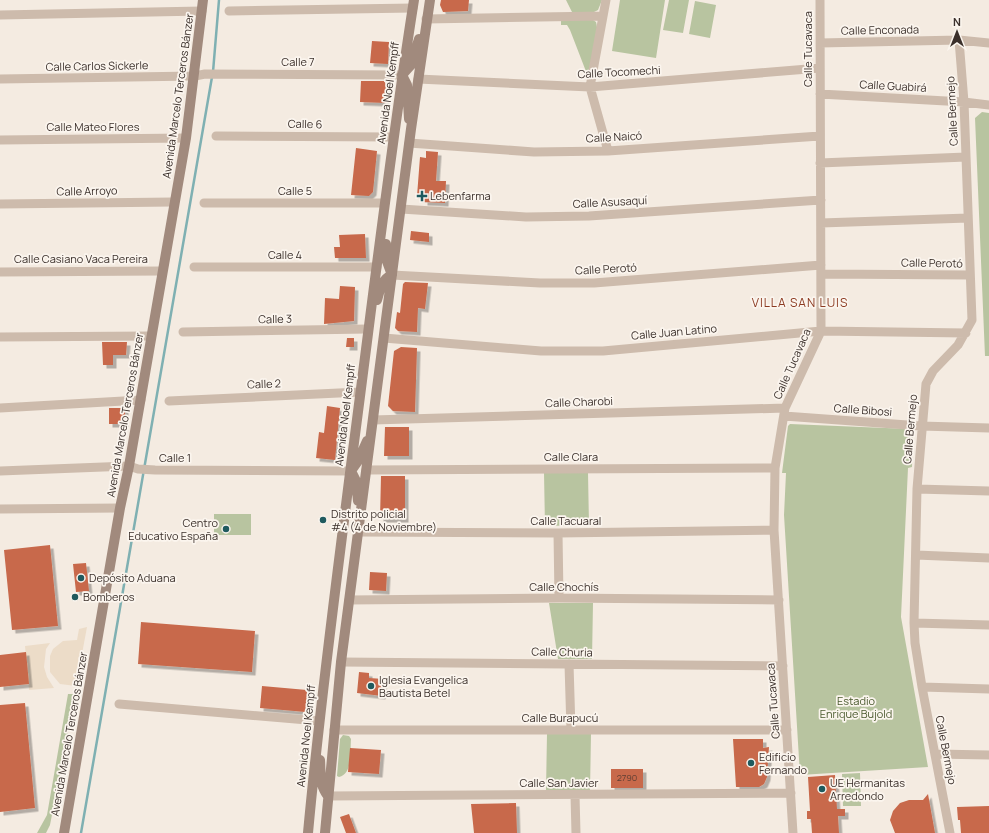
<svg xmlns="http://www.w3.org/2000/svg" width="989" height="833" font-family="Manrope,sans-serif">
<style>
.green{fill:#b8c4a0}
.plaza{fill:#ecdcc8}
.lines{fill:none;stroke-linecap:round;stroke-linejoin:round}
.stream{stroke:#7fb0b2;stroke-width:2.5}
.building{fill:#c8694b;filter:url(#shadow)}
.street{stroke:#cdbbac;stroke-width:9}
.secondary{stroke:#a18a7d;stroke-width:10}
.poi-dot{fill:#1f5a5e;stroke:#fbf5ee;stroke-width:1.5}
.labels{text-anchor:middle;stroke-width:3.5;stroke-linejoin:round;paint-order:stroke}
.number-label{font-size:9px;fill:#5e3e33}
.street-label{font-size:11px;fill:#3b302b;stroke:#fbf5ee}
.poi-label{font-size:11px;fill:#3b302b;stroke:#fbf5ee;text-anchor:start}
.park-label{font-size:11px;fill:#4a5a2e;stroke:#fbf5ee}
.neighbourhood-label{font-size:12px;letter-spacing:1px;fill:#8c3b22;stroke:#fbf5ee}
</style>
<defs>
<filter id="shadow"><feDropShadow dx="3.5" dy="3.5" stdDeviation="0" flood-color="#0004"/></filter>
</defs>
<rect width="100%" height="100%" fill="#f4ebe1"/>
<!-- green -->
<path class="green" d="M566,0H602L598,10L592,13L572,12Z
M620,0H665L656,58L612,51Z
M669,0H689L683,33L663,30Z
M695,1L716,5L710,38L689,34Z
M561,20H593L596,22C600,36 595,67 586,79L585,76L587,74L570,30L567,25H561Z
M982,112L989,113V356H985L975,118Z
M790,424L909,429L913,433L912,467L908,468L901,617L928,767L800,775L784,515L786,473H782L788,426Z
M544,473H588L589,525L545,526Z
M214,514H251V535H214Z
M549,603H593L592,659H558Z
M68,694H75L50,825L46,833H37L47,815Z
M547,734H591L590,791L546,790Z
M343,735L349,736L351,739C350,751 353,774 339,777L337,776L340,739Z
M860,773L861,806H843L842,774Z"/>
<!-- plaza -->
<path class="plaza" d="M87,627L76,686L60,684L50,672V656L53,649L63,641L77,640L79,629Z
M50,643L46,649L44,667L47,677L54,688L29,690L25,646Z"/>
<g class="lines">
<!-- stream -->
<path class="stream" d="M213,72L219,0
M81,833L212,77"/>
</g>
<!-- building -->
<path class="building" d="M441,0H469L468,11L443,12L440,5Z
M372,41L389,42L388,64L370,63Z
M361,81H384L387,86L386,103L360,102Z
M356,148L377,151L373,192L369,196L351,195Z
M426,151L438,152L436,181H446L445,203L424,202V199H419L417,196L420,157L426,158Z
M411,231L429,233V242L410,240Z
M365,234L366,258H335L334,247H340L339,235Z
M405,282L428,283L425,309L418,308L417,332L398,331L395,328L397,312L400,313L403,284Z
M340,286L355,287L354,321L324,324L325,298L339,299Z
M347,338H354V347H346Z
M102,342H127L126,355H113V365H103Z
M401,347L417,348L415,412L393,411L388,406L394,351Z
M327,406L340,408L335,460L316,458L319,432L324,433Z
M109,408H125V424H109Z
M385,427H409V456H384Z
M381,476H405V519H380Z
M50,545L58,626L12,630L4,550Z
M86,563L89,591L76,592L73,564Z
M370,572L387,573L386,591L369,590Z
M141,622L255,631L252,672L138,664Z
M26,652L29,684L0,687V655Z
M359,672L369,673V678L384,679L382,696L357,693Z
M262,686L307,690L306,712L260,708Z
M25,703L35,808L0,812V705Z
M733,739H763V748L769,747L767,777L764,784L759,787H736Z
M350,748L381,750L379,774L348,772Z
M611,769H643V788H611Z
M835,775L837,809H845V816H838L839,833H812L811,819H807V811H810L808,777Z
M928,794L935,833H895L890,820L893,811L900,803L909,800H923Z
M516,803L517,833H474L471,804Z
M989,806V833H961L960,820H958L957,807Z
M349,814L356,833H346L340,817Z"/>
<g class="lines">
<!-- street -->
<path class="street" d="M606,0L590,87L608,151
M229,11L413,8
M0,15L202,11
M426,19L603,16
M820,43L959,40L989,43
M0,79L195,76L205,74L402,75
M418,79L590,87L820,68
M820,94L964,102L989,105
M216,136L393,137
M0,140L186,138
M409,143L534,152L608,151L820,136
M820,163L966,157
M204,203H385
M0,204L173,202
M401,209L526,217L589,216L821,200
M821,223L968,218
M194,267H377
M0,272L162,271
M821,274L970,275
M392,275L540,283H594L821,265
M183,332L368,329
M0,337L151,336
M384,338L541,351H603L821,331L966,333
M169,401L360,392
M0,408L141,400
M784,416L921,426L989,428
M373,420L785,408
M366,470L775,468
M0,471L129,466L138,469L155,470L351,471
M917,489L989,491
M0,509L120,508
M358,532L558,533L774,530
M558,533L559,598
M916,555L989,558
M349,600L559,598L779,600
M914,623L989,625
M341,662L783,666
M569,664L571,730
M922,687L989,689
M119,704L319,721
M334,730H787
M935,754L989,755
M575,795L576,833
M328,796L791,793
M793,833L774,530L775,468L785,408L821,331L820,0
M950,833L922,687L915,643L914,623L917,489L926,384L933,371L958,345L972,320L964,102L959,40"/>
<!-- secondary -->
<path class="secondary" d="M409,119L407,85L402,75L411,65L419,39
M377,300C380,290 382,279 392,275L385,256L386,244
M351,471L356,481L358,501
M351,471L358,461L367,441
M320,760C321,773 319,785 328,796
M64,833L120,508L129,466L186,138L203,0
M308,833C319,712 335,593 350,473C371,315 389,157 414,0
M325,833L341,662L411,129L430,0"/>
</g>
<!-- markers -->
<g class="poi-dot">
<path d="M420 190h4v4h4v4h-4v4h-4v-4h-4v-4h4z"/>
<circle cx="323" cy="520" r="4"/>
<circle cx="226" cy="529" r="4"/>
<circle cx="81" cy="578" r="4"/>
<circle cx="75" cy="597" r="4"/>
<circle cx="371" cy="686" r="4"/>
<circle cx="751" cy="763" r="4"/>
<circle cx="822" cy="789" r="4"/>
</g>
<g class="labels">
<!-- number labels -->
<g class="number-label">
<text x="627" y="781">2790</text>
</g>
<!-- street labels -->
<g class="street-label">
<text transform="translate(880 30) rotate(-1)" y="4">Calle Enconada</text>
<text transform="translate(808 49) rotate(-90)" y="4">Calle Tucavaca</text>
<text x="298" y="66">Calle 7</text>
<text transform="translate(97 66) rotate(-1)" y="4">Calle Carlos Sickerle</text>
<text transform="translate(619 72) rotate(-3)" y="4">Calle Tocomechi</text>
<text transform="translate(893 86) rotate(3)" y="4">Calle Guabirá</text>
<text transform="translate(388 93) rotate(-82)" y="4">Avenida Noel Kempff</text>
<text transform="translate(178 96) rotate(-82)" y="4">Avenida Marcelo Terceros Bánzer</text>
<text transform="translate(952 111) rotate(-93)" y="4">Calle Bermejo</text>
<text transform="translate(305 124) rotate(1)" y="4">Calle 6</text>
<text x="93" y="131">Calle Mateo Flores</text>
<text transform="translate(614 137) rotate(-3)" y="4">Calle Naicó</text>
<text transform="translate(87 191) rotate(-1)" y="4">Calle Arroyo</text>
<text x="295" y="195">Calle 5</text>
<text transform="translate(610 202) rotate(-3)" y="4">Calle Asusaquí</text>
<text x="285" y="259">Calle 4</text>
<text x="81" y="263">Calle Casiano Vaca Pereira</text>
<text transform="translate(932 263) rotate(1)" y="4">Calle Perotó</text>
<text transform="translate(606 269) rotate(-3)" y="4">Calle Perotó</text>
<text transform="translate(275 319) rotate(-1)" y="4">Calle 3</text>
<text transform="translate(674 332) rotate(-5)" y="4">Calle Juan Latino</text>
<text transform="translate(792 364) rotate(-66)" y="4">Calle Tucavaca</text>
<text transform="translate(264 384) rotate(-2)" y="4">Calle 2</text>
<text transform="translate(579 402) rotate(-2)" y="4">Calle Charobi</text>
<text transform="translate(863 410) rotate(4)" y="4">Calle Bibosi</text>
<text transform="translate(125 415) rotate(-80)" y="4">Avenida Marcelo Terceros Bánzer</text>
<text transform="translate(345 415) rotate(-83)" y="4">Avenida Noel Kempff</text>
<text transform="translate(910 429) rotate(-85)" y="4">Calle Bermejo</text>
<text x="571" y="461">Calle Clara</text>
<text x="175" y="462">Calle 1</text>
<text x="566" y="525">Calle Tacuaral</text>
<text x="564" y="591">Calle Chochís</text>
<text transform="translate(562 652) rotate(1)" y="4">Calle Churia</text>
<text transform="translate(773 701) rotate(-94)" y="4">Calle Tucavaca</text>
<text x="560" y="722">Calle Burapucú</text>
<text transform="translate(69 734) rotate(-80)" y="4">Avenida Marcelo Terceros Bánzer</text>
<text transform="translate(306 736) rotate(-84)" y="4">Avenida Noel Kempff</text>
<text transform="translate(946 750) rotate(79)" y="4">Calle Bermejo</text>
<text x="559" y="787">Calle San Javier</text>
</g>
<!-- poi labels -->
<g class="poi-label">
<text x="430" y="200">Lebenfarma</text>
<text x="331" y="518">Distrito policial<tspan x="331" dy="13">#4 (4 de Noviembre)</tspan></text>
<text x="218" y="527" text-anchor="end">Centro<tspan x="218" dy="13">Educativo España</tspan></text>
<text x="89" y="582">Depósito Aduana</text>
<text x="83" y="601">Bomberos</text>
<text x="379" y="684">Iglesia Evangelica<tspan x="379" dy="13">Bautista Betel</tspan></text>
<text x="759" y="761">Edificio<tspan x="759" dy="13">Fernando</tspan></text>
<text x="830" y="787">UE Hermanitas<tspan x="830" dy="13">Arredondo</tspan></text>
</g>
<!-- park labels -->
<g class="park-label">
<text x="856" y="705">Estadio<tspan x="856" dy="13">Enrique Bujold</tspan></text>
</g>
<!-- neighbourhood labels -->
<g class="neighbourhood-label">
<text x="800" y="307">VILLA SAN LUIS</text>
</g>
</g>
<!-- north arrow -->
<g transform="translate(957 32)" stroke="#fbf5ee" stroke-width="3" paint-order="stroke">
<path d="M0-3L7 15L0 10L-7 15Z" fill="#3b302b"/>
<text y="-6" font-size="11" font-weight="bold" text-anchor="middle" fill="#3b302b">N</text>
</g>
</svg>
